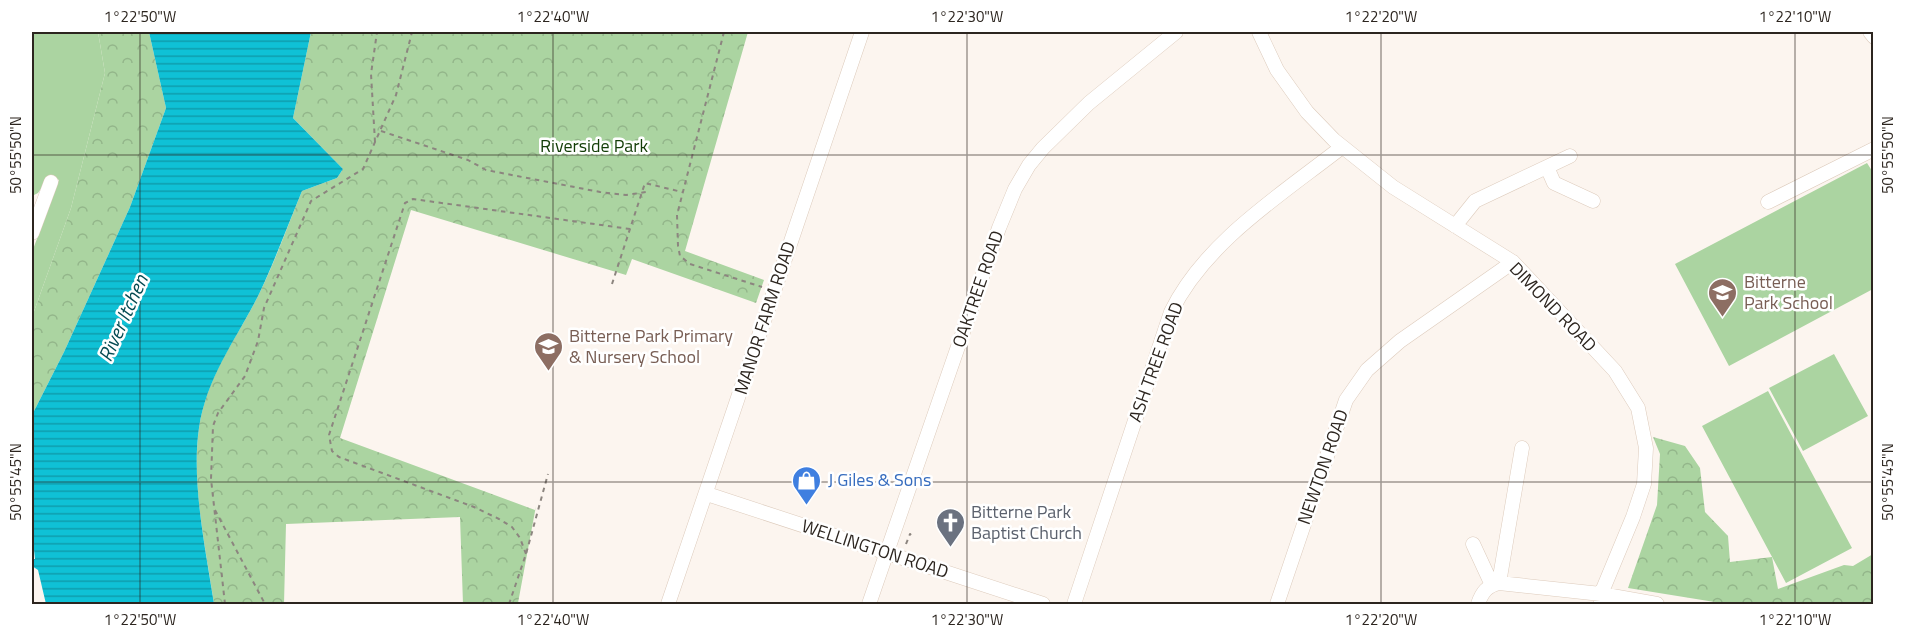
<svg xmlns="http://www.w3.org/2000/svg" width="1905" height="636" font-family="'Titillium Web',sans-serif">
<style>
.grass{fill:#abd4a1}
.forest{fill:url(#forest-crowns)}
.water{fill:url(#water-rules)}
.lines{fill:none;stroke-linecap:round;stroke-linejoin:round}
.minor-casing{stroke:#ddcbbc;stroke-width:15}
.path{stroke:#8c857f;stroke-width:2;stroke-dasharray:4.5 4.5;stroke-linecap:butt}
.minor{stroke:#fff;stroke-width:14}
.ticks{fill:none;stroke:#2c251f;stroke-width:1.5;stroke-opacity:0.45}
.labels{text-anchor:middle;stroke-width:5;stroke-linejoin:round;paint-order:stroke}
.park-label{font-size:18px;fill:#133d07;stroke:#fff}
.education-label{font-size:18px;fill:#785e54;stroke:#fff;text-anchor:start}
.street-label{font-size:18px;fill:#2c251f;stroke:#fff}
.shop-label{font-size:18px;fill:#366cbe;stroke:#fff;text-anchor:start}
.worship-label{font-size:18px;fill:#5b616d;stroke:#fff;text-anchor:start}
.water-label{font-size:20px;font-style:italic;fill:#064b53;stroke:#fff}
.neatline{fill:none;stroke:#2c251f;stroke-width:2}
.ticks-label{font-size:15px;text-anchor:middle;fill:#2c251f}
</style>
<defs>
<pattern id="forest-crowns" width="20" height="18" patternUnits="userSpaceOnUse" patternTransform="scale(1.5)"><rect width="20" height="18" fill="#abd4a1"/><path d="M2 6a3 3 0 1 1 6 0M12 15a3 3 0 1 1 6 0" fill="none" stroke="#93b68a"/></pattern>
<pattern id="water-rules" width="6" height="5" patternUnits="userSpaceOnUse" patternTransform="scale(1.5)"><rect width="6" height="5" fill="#0fc1d6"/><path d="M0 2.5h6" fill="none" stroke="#0f9dad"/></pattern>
</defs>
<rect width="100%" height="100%" fill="#fcf5ef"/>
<!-- grass -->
<path class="grass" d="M32,32H98L105,73L71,208L32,317V252L59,180L50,176L38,193L32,196Z
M1867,163L1874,174L1873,289L1729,366L1675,264Z
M1834,354L1868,416L1803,451L1769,388Z
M1768,391L1852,548L1786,583L1702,426Z"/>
<!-- forest -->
<path class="forest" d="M98,32H149L166,108L130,207L64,352L32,415V317L71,208L105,73Z
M311,32H748L685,251L764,280L756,303L632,259L626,275L411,210L340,438L535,510L536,506L518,603L463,604L460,517L286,524L284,604H214C206,549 191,484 199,428C207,374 237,339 260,292C276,259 288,225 302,191L337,178L343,169L293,118Z
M1653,437L1685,446L1700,468L1705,512L1728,536L1730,562L1772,557L1778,589L1844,565L1853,566L1873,554V604H1727L1628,588L1657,505L1660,454Z"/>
<!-- water -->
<path class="water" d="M149,32H311L293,118L343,169L337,178L302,191C288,225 275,260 260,292C237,339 207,375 199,428C191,482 206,551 214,604H46L38,570L32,566V559H35L32,532V415L64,352L130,207L166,108Z"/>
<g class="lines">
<defs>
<path id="minor" d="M1259,32L1277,70L1307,112L1334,140L1393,187L1513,262L1615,371L1638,408L1646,448L1644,484L1633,517L1601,594V604
M1870,32L1874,37
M1547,167L1554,183L1593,201
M1768,202L1874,149
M1455,226L1475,201L1570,156
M32,233L51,182
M707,494L1043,604
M1473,544L1492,585
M1499,583L1522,448
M668,604L862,32
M869,604L999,228L1015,189L1029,165L1043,148L1089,103L1176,32
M1074,604L1171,312C1205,242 1282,194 1342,147
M1277,604L1346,400L1367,370L1400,341L1513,262
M1478,604C1482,592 1487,586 1499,583L1601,594L1657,604"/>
</defs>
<!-- minor casing -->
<use href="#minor" class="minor-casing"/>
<!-- path -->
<path class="path" d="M724,32L677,215L678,246L680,256L690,264L762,287
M381,131L468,160L486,170L600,192L626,195L646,192
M375,142L371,74L377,32
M612,284L645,183L682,192
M215,510L265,604
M906,544L910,534L911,535
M526,554L520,538L512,527L499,519L474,507L339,457L332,451L329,435L405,203L413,199L630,229
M225,604L211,479L213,426L218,413L245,376L258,341L264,308L311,201L363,169L396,95L412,32
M509,604L526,554L548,474"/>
<!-- minor -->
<use href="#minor" class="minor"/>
</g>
<!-- ticks -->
<path class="ticks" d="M140,32V604M553,32V604M967,32V604M1381,32V604M1795,32V604M32,155H1874M32,482H1874"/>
<!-- icons -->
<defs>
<symbol id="school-pin" viewBox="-11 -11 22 30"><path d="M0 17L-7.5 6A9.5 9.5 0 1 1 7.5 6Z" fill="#8d6e63" stroke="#fff"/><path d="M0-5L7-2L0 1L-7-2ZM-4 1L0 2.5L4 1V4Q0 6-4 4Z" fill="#fff"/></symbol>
<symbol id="shop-pin" viewBox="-11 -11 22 30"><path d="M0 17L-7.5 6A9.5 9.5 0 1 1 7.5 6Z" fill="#3f7fe0" stroke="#fff"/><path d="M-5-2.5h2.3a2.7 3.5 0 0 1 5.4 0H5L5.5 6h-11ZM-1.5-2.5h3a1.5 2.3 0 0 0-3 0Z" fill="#fff"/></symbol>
<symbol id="church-pin" viewBox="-11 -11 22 30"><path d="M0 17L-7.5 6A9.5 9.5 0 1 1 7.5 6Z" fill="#6b7280" stroke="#fff"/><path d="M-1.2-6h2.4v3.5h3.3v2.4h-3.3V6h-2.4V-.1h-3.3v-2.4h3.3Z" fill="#fff"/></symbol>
</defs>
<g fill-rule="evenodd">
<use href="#school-pin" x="1706" y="276" width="33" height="45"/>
<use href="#school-pin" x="532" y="330" width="33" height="45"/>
<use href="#shop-pin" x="790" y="464" width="33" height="45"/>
<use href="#church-pin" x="934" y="506" width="33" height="45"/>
</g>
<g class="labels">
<!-- park labels -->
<g class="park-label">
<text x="594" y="152">Riverside Park</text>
</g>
<!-- education labels -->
<g class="education-label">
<text x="1744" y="288">Bitterne<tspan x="1744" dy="21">Park School</tspan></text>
<text x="569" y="342">Bitterne Park Primary<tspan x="569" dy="21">&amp; Nursery School</tspan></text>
</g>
<!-- street labels -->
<g class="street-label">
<text transform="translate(978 289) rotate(-71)" y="6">OAKTREE ROAD</text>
<text transform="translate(1553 307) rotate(46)" y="6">DIMOND ROAD</text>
<text transform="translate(765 318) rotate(-72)" y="6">MANOR FARM ROAD</text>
<text transform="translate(1156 362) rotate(-70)" y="6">ASH TREE ROAD</text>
<text transform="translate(1323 467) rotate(-71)" y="6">NEWTON ROAD</text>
<text transform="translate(875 549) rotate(18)" y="6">WELLINGTON ROAD</text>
</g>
<!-- shop labels -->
<g class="shop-label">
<text x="828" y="486">J Giles &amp; Sons</text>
</g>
<!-- worship labels -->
<g class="worship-label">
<text x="971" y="518">Bitterne Park<tspan x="971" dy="21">Baptist Church</tspan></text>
</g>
<!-- water labels -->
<g class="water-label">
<text transform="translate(123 318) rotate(-66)" y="7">River Itchen</text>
</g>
</g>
<!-- border -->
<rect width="1905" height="636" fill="none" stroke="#ffffff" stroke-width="66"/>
<rect x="33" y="33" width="1839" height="570" class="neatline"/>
<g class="ticks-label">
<text x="140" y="22">1°22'50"W</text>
<text x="553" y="22">1°22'40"W</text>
<text x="967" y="22">1°22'30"W</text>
<text x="1381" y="22">1°22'20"W</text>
<text x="1795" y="22">1°22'10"W</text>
<text transform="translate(16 155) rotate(-90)" y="5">50°55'50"N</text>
<text transform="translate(1888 155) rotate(-90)" y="5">50°55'50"N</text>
<text transform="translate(16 482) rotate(-90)" y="5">50°55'45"N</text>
<text transform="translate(1888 482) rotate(-90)" y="5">50°55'45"N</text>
<text x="140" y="625">1°22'50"W</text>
<text x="553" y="625">1°22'40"W</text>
<text x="967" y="625">1°22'30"W</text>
<text x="1381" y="625">1°22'20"W</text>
<text x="1795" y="625">1°22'10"W</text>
</g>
</svg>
